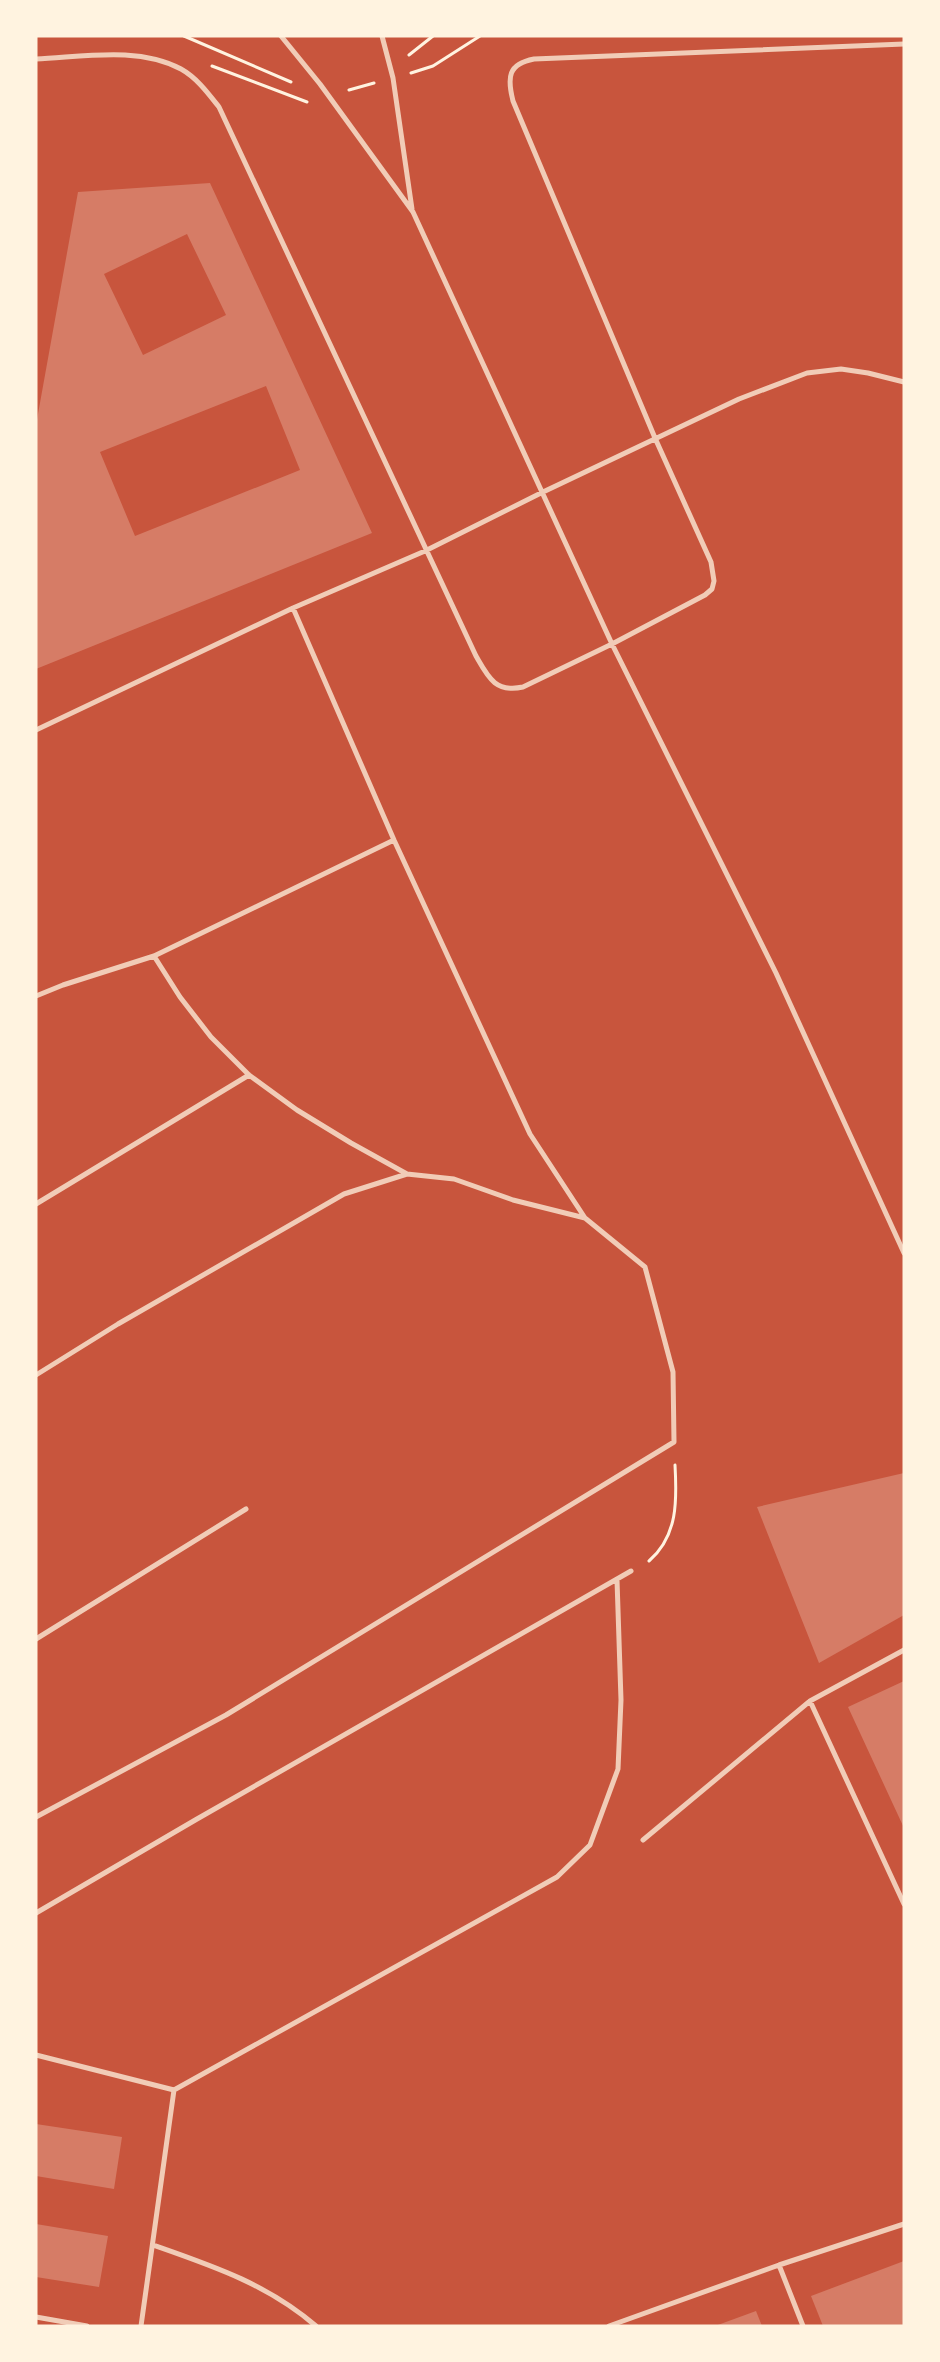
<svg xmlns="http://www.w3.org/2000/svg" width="940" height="2362" font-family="Ubuntu,sans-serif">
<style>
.building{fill:#d67c66;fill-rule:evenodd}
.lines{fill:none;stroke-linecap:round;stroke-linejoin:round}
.path{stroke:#fff3e0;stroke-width:3}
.minor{stroke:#f1ccb7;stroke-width:5}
</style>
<rect width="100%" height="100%" fill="#c8553d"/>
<!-- building -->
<path class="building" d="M210,183L372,533L36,669V425L78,192ZM187,234L226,315L143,355L104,274ZM266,386L300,470L135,536L100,452Z
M904,1473V1615L819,1663L757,1507Z
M904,1681V1828L848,1707Z
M36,2124L122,2137L114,2189L36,2176Z
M36,2224L108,2236L99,2287L36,2277Z
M904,2261V2326H823L811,2296Z
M756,2311L762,2326H715Z"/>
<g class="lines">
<!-- path -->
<path class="path" d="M184,36L291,82
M409,55L433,36
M212,66L307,102
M411,73L433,66L480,36
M349,90L374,83
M649,1561C678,1536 677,1500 675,1465"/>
<!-- minor -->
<path class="minor" d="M281,36L320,84L413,212L612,644L776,973L904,1253
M382,36L393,78L412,209
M36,59C83,57 138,46 181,69C197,78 208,93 219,107L476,656C488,677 495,693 523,687L612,644L705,595L712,589L714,581L711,562L655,438L513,101C507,77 508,64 534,59L904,44
M36,730L293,608L425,551L543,492L739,399L807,373L841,369L868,373L904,382
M154,956L180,997L211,1037L249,1075L297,1110L351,1143L407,1174L454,1179L513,1200L585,1218
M36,996L63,985L154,956L394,840
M36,1204L249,1075
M36,1375L118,1324L344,1194L407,1174
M36,1639L246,1509
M810,1701L904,1904
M36,1817L226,1715L674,1442L673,1372L645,1267L585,1218L530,1134L394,840L293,608
M643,1840L810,1701L904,1650
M36,1913L197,1819L631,1571
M36,2055L174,2090L141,2326
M174,2090L557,1877L590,1845L618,1769L621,1700L617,1580
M153,2245C213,2266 267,2284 316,2326
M779,2265L803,2326
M36,2317L87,2326
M609,2326L779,2265L904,2224"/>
</g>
<!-- border -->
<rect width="940" height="2362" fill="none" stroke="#fff3e0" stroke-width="75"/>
</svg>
